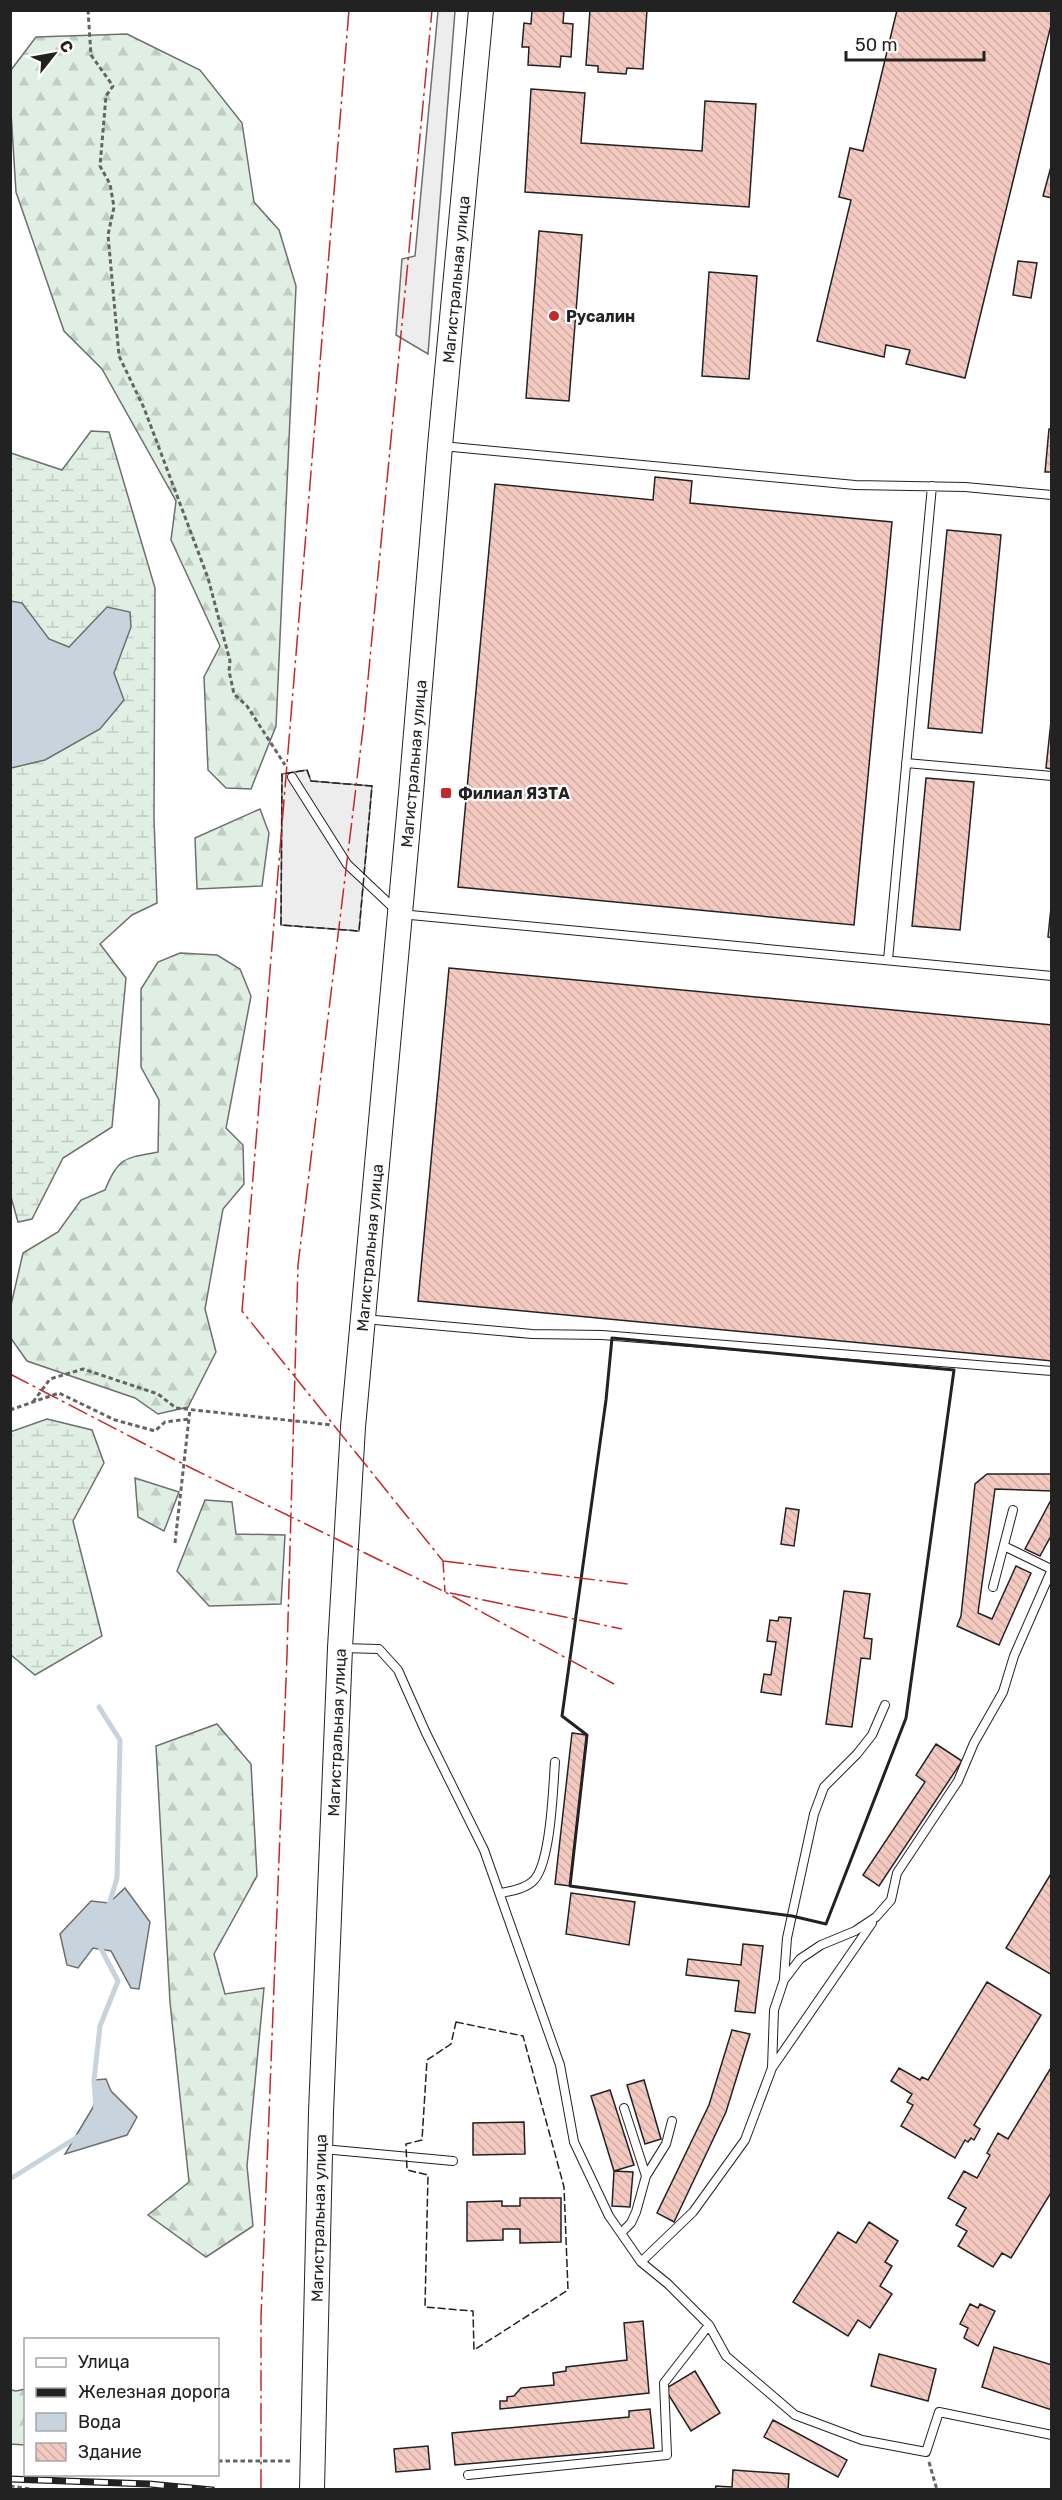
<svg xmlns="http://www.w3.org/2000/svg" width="1062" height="2500" font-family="Rubik,sans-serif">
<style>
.forest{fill:url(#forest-firs);stroke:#6f6f6f;stroke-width:1.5}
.wetland{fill:url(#wetland-marsh);stroke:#6f6f6f;stroke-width:1.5}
.parking{fill:#ededed;stroke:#6f6f6f;stroke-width:1.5}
.water{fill:#c7d3dd;stroke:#6f6f6f;stroke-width:1.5}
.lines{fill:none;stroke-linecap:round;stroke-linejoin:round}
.stream{stroke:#c7d3dd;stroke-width:5}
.building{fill:url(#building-back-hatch);stroke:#222;stroke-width:1.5}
.lane-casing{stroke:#222;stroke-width:10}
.secondary-casing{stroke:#222;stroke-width:26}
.path{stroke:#646464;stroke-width:3;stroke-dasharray:4.5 3;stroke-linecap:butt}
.lane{stroke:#fff;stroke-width:8}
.secondary{stroke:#fff;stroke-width:24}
.rail-casing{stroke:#222;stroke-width:7}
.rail{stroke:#fff;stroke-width:4.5;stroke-dasharray:14;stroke-linecap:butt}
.fence{stroke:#222;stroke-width:1.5;stroke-dasharray:8 3;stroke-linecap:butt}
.wall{stroke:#222;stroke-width:3}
.power{stroke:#c62828;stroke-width:1.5;stroke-dasharray:21 4.5 3 4.5;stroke-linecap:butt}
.poi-dot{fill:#c62828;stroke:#fff;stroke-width:2}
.labels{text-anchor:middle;stroke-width:4.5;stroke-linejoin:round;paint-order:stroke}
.street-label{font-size:16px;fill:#222;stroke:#fff}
.poi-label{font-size:16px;font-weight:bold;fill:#222;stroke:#fff;text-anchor:start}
</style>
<defs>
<pattern id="forest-firs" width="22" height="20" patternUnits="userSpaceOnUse" patternTransform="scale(1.5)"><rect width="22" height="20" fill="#e0efe3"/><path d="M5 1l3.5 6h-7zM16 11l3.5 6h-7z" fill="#c0cdc2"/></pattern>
<pattern id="wetland-marsh" width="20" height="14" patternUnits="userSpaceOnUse" patternTransform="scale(1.5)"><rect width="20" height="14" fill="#e0efe3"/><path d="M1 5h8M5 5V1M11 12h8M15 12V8" fill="none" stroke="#c0cdc2"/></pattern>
<pattern id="building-back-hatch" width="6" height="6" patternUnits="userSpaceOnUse" patternTransform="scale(1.5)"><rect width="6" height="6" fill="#f3c9c0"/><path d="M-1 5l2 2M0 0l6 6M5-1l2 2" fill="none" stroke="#d0aca5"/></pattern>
</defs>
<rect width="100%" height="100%" fill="#fff"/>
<!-- forest -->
<path class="forest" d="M127,34L200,70L242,123L254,202L279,230L296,286L276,726L251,789L226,788L208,770L204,677L220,646L171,540L176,501L102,369L64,331L16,192L11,112V70L36,37Z
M260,809L269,833L262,886L197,889L195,838Z
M180,953L217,955L240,969L251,996L226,1128L243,1145L244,1184L223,1209L205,1309L216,1352L188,1407L158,1414L135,1398L27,1361L10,1337L11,1305L23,1253L58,1232L81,1200L105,1190C118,1157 125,1158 158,1152L159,1100L141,1067V989L158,962Z
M135,1478L179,1492L164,1531L138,1517Z
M205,1500L232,1502L236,1534L285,1535L281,1604L209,1606L177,1571Z
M217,1724L251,1764L257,1876L214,1954L225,1994L264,1988L247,2166L253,2226L206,2257L148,2215L189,2182L170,2002L156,1746Z
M25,2389V2445L11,2444V2390L16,2391Z"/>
<!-- wetland -->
<path class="wetland" d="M91,431L109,432L155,588L154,818L157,903L132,915L100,944L126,978L112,1127L63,1158L32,1219L18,1222L11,1197V453L62,470Z
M47,1419L92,1430L104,1463L73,1521L102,1636L35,1675L11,1655L10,1432Z"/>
<!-- parking -->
<path class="parking" d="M438,11H455L428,354L396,335L402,259L415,256Z
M307,770L311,781L372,786L359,931L281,925L282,774Z"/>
<!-- water -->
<path class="water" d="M10,601L22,603L49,639L69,647L107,607L130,612L131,627L114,673L124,700L100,729L45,760L11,768Z
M125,1888L150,1922L139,1989L131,1988L111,1951L93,1948L78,1968L67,1965L60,1934L91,1901L109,1903Z
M106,2079L111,2091L137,2117L127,2135L65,2154L95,2104L94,2080Z"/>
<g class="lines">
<!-- stream -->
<path class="stream" d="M99,1707L120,1740L117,1878L108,1908
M96,2110L94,2080L100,2026L118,1981L99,1945
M10,2179L79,2136"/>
</g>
<!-- building -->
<path class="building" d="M532,10H564L563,23L573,24L571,57L561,56L560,67L528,65L529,47H522L524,23L531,24Z
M590,10H647L643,69L627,68L626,74L598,72V66L586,65Z
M897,10H1052V21L965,378L906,364L910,350L886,345L884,357L817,341L851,200L839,197L850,148L863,151Z
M531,89L585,93L581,143L702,151L705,101L756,104L749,207L525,192Z
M1052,163V198L1043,196Z
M539,231L582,235L569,401L526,398Z
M1018,261L1037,263L1031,298L1013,295Z
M709,272L757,276L749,379L702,376Z
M1049,429H1052V472H1045Z
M655,477L692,481L690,503L892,522L854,925L458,887L495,484L653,500Z
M947,530L1001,535L982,733L928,728Z
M1052,712V769L1046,768Z
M926,778L974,782L960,930L912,926Z
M1052,898V938L1048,937Z
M449,968L1052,1025V1361L418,1301Z
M987,1474H1052V1491L995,1489L978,1613L992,1619L1016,1566L1031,1573L999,1645L957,1626L961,1616L975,1484Z
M1052,1498V1534L1040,1556L1025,1549Z
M786,1508L799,1510L794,1546L781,1544Z
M844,1591L870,1594L864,1638L872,1639L870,1659L861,1658L852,1727L826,1724Z
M779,1617L791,1618L781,1695L761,1692L764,1674L771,1675L776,1642L767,1641L770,1620L778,1621Z
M572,1733L587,1735L570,1886L555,1884Z
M936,1744L962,1761L879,1886L863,1875L925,1782L916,1775Z
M1052,1872V1975L1006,1948Z
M571,1893L635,1902L629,1945L566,1934Z
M743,1944L763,1946L755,2013L735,2011L739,1981L686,1975L688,1959L741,1965Z
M987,1982L1041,2015L974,2125L980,2129L974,2140L971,2138L968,2142L965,2140L955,2158L901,2126L913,2105L907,2102L912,2094L891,2081L899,2068L920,2080L922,2077L928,2080Z
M732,2030L750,2034L726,2112L674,2222L657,2213L709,2105Z
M1052,2066V2191L1011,2258L1002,2253L993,2267L958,2246L967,2231L956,2225L966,2208L948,2198L964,2171L977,2178L990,2155L987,2153L998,2133L1008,2139Z
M644,2080L661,2139L645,2144L627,2085Z
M610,2090L634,2165L614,2171L591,2096Z
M524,2122L525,2154L473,2155V2123Z
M614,2171L633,2172L630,2207L612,2206Z
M520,2198H561V2242L520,2243V2229H503V2240L467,2241V2202L502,2201V2206H520Z
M869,2222L898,2241L885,2262L892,2266L880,2286L892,2294L870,2328L858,2320L848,2336L793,2302L838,2232L856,2243Z
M970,2304L978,2308L980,2304L995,2311L978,2346L964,2338L968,2328L960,2324Z
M643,2321L649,2393L500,2409V2401H507V2397L514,2396L521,2388L554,2385L553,2373L566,2371V2367L627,2360L624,2323Z
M994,2347L1052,2365V2410L982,2387Z
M879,2354L936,2369L928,2401L871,2386Z
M695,2371L720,2413L691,2431L665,2389Z
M650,2409L654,2448L455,2465L452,2433L629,2417V2411Z
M773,2420L847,2460L838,2477L764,2437Z
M428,2446L430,2469L396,2472L394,2449Z
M733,2470L789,2474L788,2490H715L716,2486L732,2487Z"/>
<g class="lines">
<defs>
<path id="lane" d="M442,446L855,485L965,487L1052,495
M906,763L1052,776
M292,777L347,864L400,914L1052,976
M888,960L932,486
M364,1319L532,1334L602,1335L1052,1371
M1004,1546L1051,1569
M993,1587L1013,1510
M341,1648L379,1649L398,1670L426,1733L484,1850L560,2065L574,2142L609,2216L641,2262L668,2284L709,2325L726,2356L795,2415L862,2440L926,2452L939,2412L1052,2435
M501,1893C511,1891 524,1889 532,1882C551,1867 553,1787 555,1762
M784,1978L787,1938L814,1814L824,1787L857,1754L872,1735L885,1705
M772,2068L872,1923
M624,2108L646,2176
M323,2149L453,2161
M621,2233L631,2223L636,2212L646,2176L666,2144L672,2121
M641,2262L693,2212L745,2140L772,2068L774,2010L784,1980L800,1959L821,1945L855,1931L876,1917L891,1900L897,1873L958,1781L974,1743L1003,1692L1014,1656L1052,1569
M468,2475L667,2455L664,2383L709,2325"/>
<g id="secondary">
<path id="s1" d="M312,2490L321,2112L340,1648L353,1427L411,793L440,446L481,10"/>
</g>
</defs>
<!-- lane casing -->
<use href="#lane" class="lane-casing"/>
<!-- secondary casing -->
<use href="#secondary" class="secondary-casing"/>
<!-- path -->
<path class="path" d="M88,10L91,55L113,86L106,96L100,166L110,184L114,207L108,235L119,356L144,408L208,578L230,661L229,671L234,694L247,706L285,765
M33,1402L50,1379L83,1369L158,1394L176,1408L332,1425
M10,1410L59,1393L115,1420L155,1431L165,1422L189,1419
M175,1543L190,1409
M218,2461H293
M929,2462L937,2490
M10,2486L38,2490"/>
<!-- lane -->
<use href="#lane" class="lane"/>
<!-- secondary -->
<use href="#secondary" class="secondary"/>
<defs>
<path id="rail" d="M10,2479L149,2484L212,2490"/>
</defs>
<!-- rail casing -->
<use href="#rail" class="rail-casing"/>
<!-- rail -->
<use href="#rail" class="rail"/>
<!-- fence -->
<path class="fence" d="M307,770L311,781L372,786L359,931L281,925L282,774Z
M456,2022L523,2036L564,2187L568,2290L474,2350L473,2311L425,2307L428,2175L407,2170L406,2144L422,2140L427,2060L451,2044Z"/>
<!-- wall -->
<path class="wall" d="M612,1338L954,1370L906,1718L826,1924L792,1916L570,1886L587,1735L562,1716L606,1400Z"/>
<!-- power -->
<path class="power" d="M349,10L242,1311L443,1561L445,1592
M10,1374L191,1468L445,1592L614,1684
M443,1561L628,1584
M450,1593L622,1629
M261,2490V2318L287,1655L298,1265L364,721L432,10"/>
</g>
<!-- markers -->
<g class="poi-dot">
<circle cx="554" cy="316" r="6"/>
<rect x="440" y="787" width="12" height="12" rx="3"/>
</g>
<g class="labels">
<!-- street labels -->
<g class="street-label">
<text dy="6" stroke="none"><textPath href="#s1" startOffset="2216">Магистральная улица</textPath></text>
<text dy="6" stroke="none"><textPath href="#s1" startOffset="1730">Магистральная улица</textPath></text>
<text dy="6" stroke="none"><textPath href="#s1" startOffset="1244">Магистральная улица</textPath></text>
<text dy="6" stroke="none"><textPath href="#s1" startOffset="758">Магистральная улица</textPath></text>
<text dy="6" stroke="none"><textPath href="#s1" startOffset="272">Магистральная улица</textPath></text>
</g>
<!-- poi labels -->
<g class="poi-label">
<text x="566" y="322">Русалин</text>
<text x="458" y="799">Филиал ЯЗТА</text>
</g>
</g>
<!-- border -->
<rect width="1062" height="2500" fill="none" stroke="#222222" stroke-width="24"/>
<!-- legend -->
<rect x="24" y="2338" width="195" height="138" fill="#ffffff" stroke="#a7a7a7" stroke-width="1.5"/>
<rect x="36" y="2358" width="30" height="9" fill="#ffffff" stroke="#a7a7a7" stroke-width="1.5"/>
<text x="78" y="2368" font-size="18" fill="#222222">Улица</text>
<rect x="36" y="2388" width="30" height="9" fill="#222222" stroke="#a7a7a7" stroke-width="1.5"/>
<text x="78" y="2398" font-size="18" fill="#222222">Железная дорога</text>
<rect x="36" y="2413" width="30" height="18" fill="#c7d3dd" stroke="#a7a7a7" stroke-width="1.5"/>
<text x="78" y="2428" font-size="18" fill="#222222">Вода</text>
<rect x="36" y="2443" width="30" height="18" fill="url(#building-back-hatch)" stroke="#a7a7a7" stroke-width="1.5"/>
<text x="78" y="2458" font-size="18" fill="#222222">Здание</text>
<!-- north arrow -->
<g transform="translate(54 54) rotate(59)" stroke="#ffffff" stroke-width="4.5" paint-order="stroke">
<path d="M0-4.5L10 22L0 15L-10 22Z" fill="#222222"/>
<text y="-9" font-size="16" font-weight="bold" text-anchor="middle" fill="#222222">С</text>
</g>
<!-- scale -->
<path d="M846 51v9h138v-9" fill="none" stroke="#222222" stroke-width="3"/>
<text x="855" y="51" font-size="18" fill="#222222" stroke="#ffffff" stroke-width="4.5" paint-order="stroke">50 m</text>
</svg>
